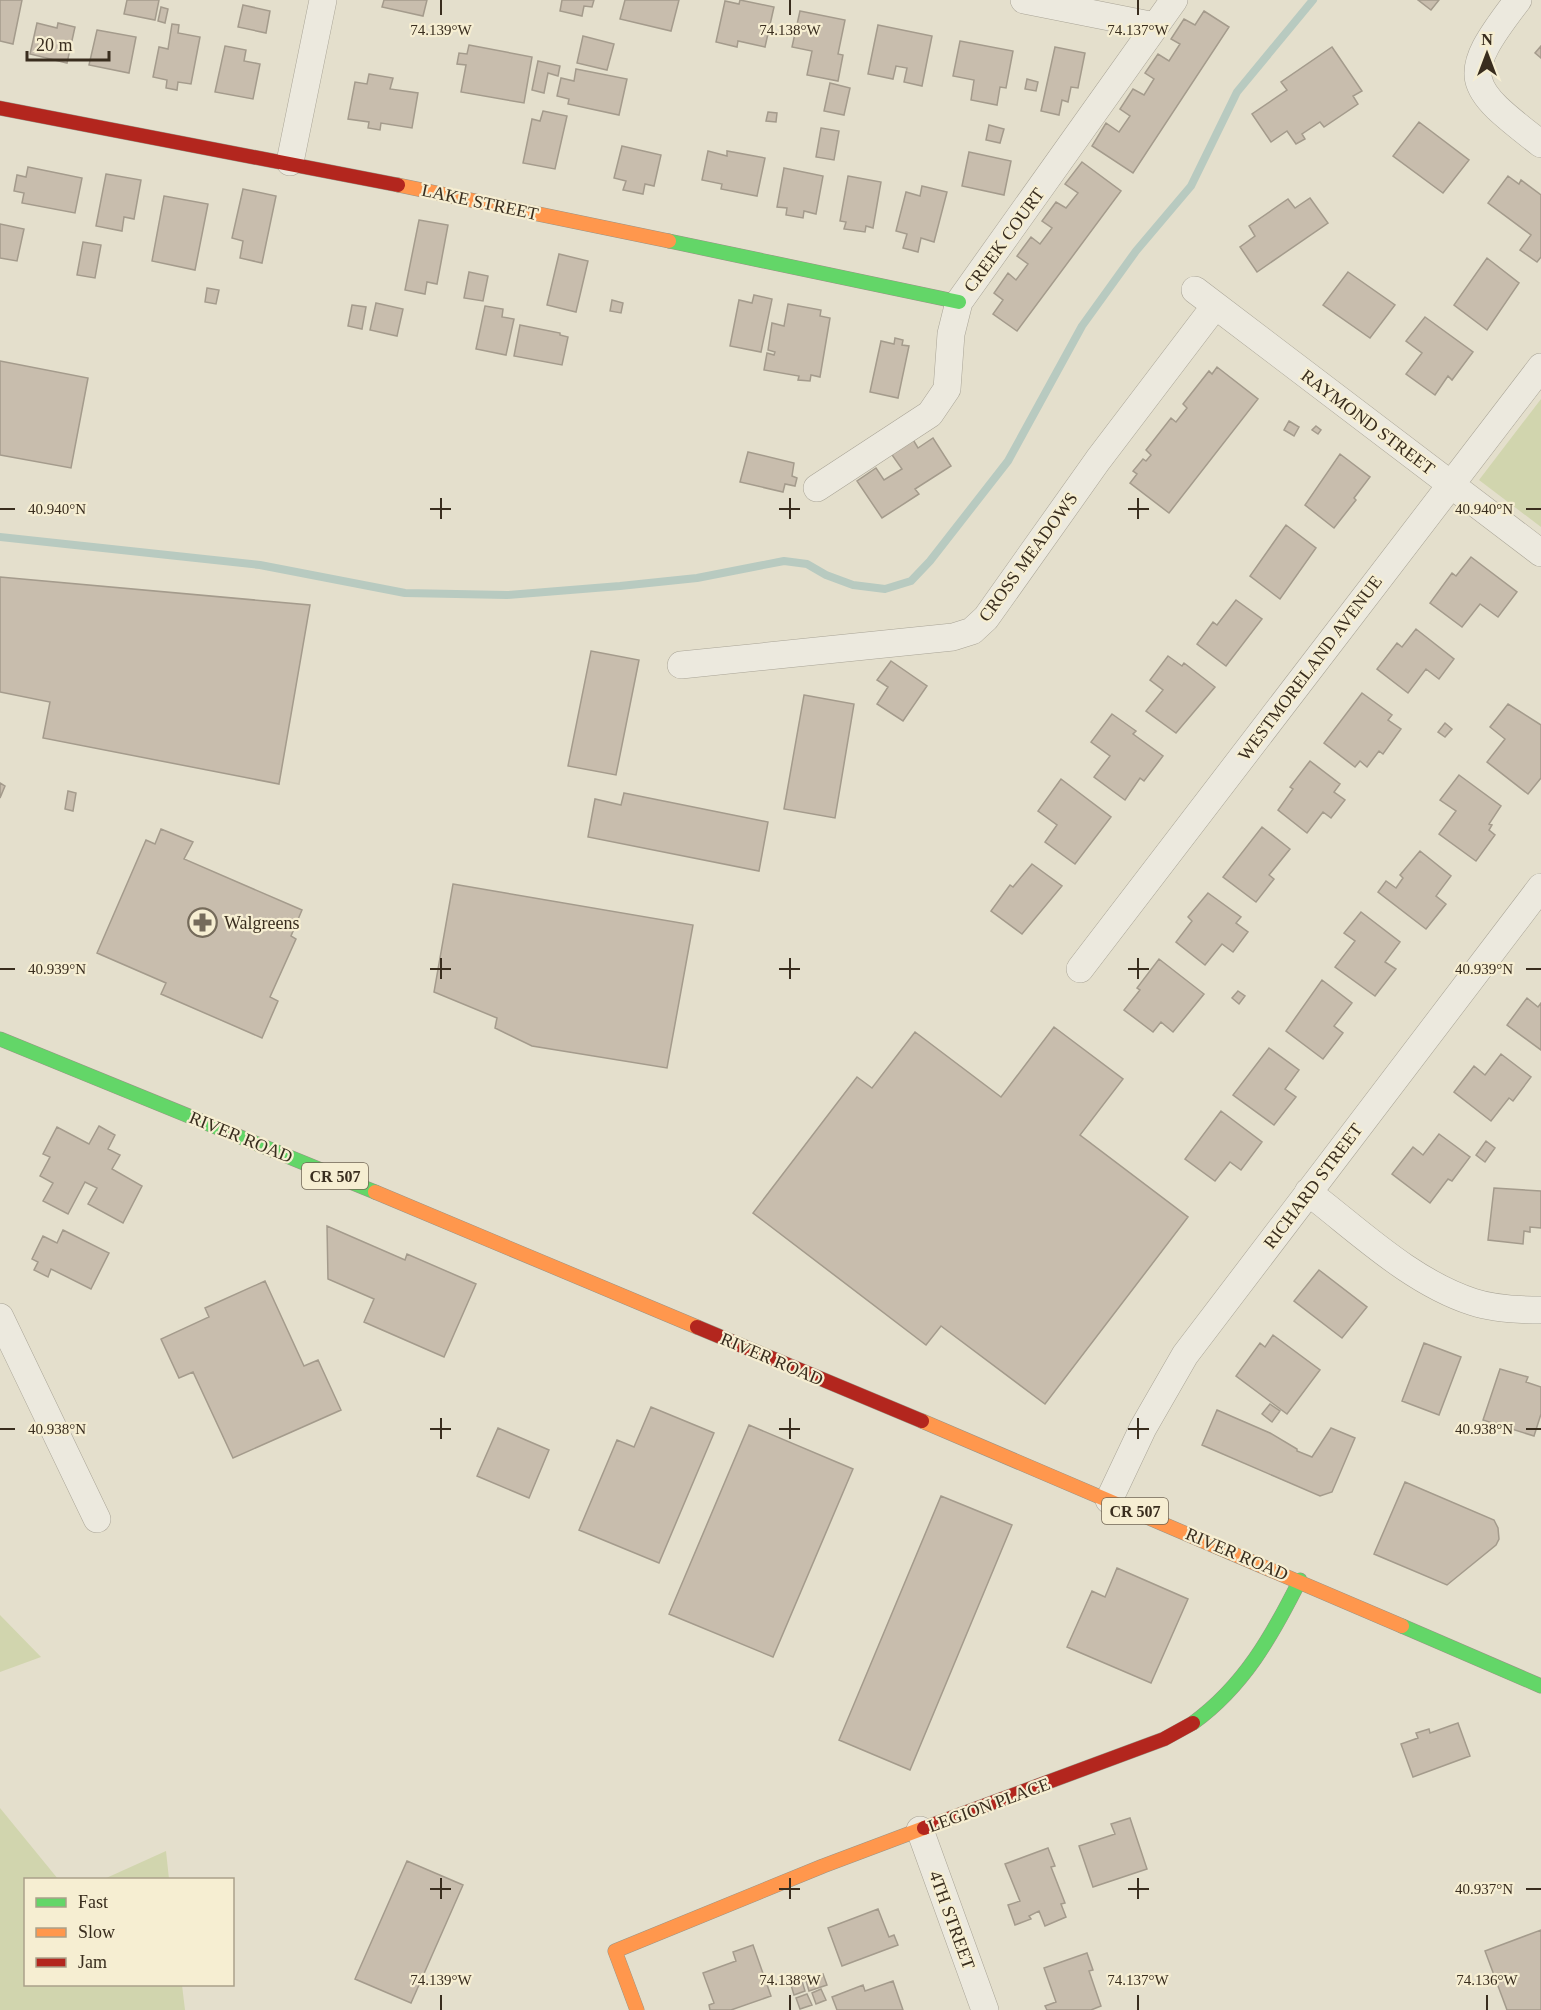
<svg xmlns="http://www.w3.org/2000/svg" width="1541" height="2010" font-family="'Times New Roman',serif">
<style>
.green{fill:#d1d5ae}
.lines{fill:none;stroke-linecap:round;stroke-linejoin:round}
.stream{stroke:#b8cac0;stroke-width:8}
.building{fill:#c8bdad;stroke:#a49b8c;stroke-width:1.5}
.street-casing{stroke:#a9a496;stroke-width:28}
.fast-casing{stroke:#999385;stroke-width:15}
.slow-casing{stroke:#999385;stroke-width:15}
.jam-casing{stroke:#999385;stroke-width:15}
.street{stroke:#ece9de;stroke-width:27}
.fast{stroke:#63d668;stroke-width:14}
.slow{stroke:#ff974d;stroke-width:14}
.jam{stroke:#b3261e;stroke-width:14}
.ticks{fill:none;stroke:#392d1e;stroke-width:2}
.labels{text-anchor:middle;stroke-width:4.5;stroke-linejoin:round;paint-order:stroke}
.shield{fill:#f6eed2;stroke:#726754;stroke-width:1.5}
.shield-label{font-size:16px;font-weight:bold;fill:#392d1e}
.street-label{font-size:18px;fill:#392d1e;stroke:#f6eed2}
.poi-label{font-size:18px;fill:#392d1e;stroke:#f6eed2;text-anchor:start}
.ticks-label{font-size:15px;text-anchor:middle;fill:#392d1e;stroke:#f6eed2;stroke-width:4.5;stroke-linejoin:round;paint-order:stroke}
</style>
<rect width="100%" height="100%" fill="#e4dfcc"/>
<!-- green -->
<path class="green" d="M1541,399V527L1479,480Z
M0,1615L41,1657L0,1672Z
M0,1808L58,1879L26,1880V1984L182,1985L185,2010H0Z
M166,1851L169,1879H104Z"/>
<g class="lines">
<!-- stream -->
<path class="stream" d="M0,537L260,565L405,593L507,595L620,586L697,578L784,561L807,564L826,575L853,585L885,589L911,581L930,561L1008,461L1082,326L1136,251L1191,186L1237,92L1313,0"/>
</g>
<!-- building -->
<path class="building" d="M0,0H22L13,44L0,41Z
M127,0H159L155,20L124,14Z
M384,0H427L423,16L382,7Z
M562,0H594L592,7L584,6L582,16L560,11Z
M625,0H679L671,31L620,19Z
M740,0L774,7L765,47L738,41L737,47L716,42L725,1L739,4Z
M1418,0H1439L1431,10Z
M243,5L270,11L266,33L238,27Z
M161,7L168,9L165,23L158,21Z
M800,11L845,20L838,54L843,55L838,81L807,75L812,51L792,47Z
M1204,11L1229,27L1133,173L1092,146L1106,123L1119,132L1130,116L1120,109L1133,89L1144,95L1154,79L1145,73L1158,54L1169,61L1180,44L1171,39L1184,19L1195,25Z
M37,23L57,28L58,23L75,27L67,63L30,54Z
M172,24L179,25L178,33L200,37L191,84L178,82L177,90L166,88L167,80L153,77L159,47L168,49Z
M878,25L932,36L922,86L904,82L907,68L896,66L893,79L868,74Z
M97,30L136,37L129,73L89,65Z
M583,36L614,44L607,70L577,63Z
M960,41L1013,51L1006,88L1000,87L997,105L971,100L974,80L953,76Z
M469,45L532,57L524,103L461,92L466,65L457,64L459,53L467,54Z
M225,46L246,50L244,61L260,64L253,99L215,92Z
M1541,46V58L1535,53Z
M1055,47L1085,53L1078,88L1071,87L1068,102L1062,100L1059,115L1041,111Z
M1332,47L1362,91L1353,96L1358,104L1324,127L1320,122L1302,134L1305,139L1296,144L1287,131L1271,142L1252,114L1287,90L1281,82Z
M538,61L560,66L558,76L548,73L544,93L532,90Z
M576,69L627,79L619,115L568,104L569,99L557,96L561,78L574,81Z
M369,74L393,78L390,89L418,93L412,128L381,123L380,130L368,128L369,122L348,119L355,82L367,84Z
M1027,79L1038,82L1036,91L1025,89Z
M830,83L850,88L844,115L824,111Z
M543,111L567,116L555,169L523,163L532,119L540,121Z
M768,112L777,113L776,122L766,121Z
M1419,122L1469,160L1443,193L1393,156Z
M989,125L1004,129L1000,143L986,140Z
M821,128L839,131L834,160L816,157Z
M622,146L661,155L654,186L645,184L643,194L623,190L626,181L614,178Z
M708,151L727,156V151L765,158L757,196L721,189L722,184L702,180Z
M969,152L1011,161L1004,195L962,186Z
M1082,162L1121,191L1017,331L993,314L1003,300L994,293L1008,273L1016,280L1028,264L1017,256L1031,237L1040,244L1052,228L1042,221L1056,202L1066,208L1078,193L1065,184Z
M28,167L82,178L75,213L22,203L24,193L14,191L17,175L26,177Z
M784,168L823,176L816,214L804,211L803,218L786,215L787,208L777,207Z
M106,174L141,180L134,219L124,217L122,231L96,226Z
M848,176L881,182L873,228L866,226L865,232L844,229L846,222L840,221Z
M1508,176L1519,184L1521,180L1541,195V257L1537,262L1520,250L1531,235L1488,203Z
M922,186L947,192L934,242L921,238L918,252L903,248L907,234L896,231L906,192L920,196Z
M243,189L276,196L262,263L240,258L243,241L232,238Z
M164,196L208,204L195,270L152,261Z
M1310,198L1328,223L1257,272L1240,247L1255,236L1249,226L1288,199L1295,208Z
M419,220L448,225L437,284L427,282L425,294L405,290Z
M0,224L24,229L17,261L0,258Z
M83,242L101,245L95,278L77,275Z
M559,254L588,261L576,312L547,305Z
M1487,258L1519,283L1487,330L1454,305Z
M469,272L488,276L483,301L464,298Z
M1348,272L1395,305L1370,338L1323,305Z
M207,288L219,290L216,304L205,302Z
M754,295L772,299L761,352L730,346L739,300L752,303Z
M612,300L623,303L621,313L610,311Z
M376,303L403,309L397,336L370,330Z
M788,304L821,310L820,316L830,318L820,377L811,375L810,381L798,380L799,376L764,370L767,353L774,355L775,352L768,350L772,323L784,326Z
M352,305L366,307L362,329L348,326Z
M485,306L503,309L502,317L514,319L506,355L476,349Z
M1425,317L1473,352L1452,380L1448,376L1435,395L1406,374L1422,353L1406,341Z
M520,325L560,333V335L568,337L562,365L514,356Z
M895,338L903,340L902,345L909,346L898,398L870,392L881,341L894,344Z
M0,361L88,378L71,468L0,455Z
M1217,367L1258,399L1169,513L1130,483L1137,474L1133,471L1143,459L1146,461L1151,455L1146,450L1171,418L1176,422L1187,408L1183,404L1209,371L1212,374Z
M1289,421L1299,427L1294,436L1284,430Z
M1316,426L1321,430L1318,434L1312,430Z
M912,438L918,448L933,438L951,466L915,489L919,494L882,518L857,481L876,468L884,480L902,469L890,452Z
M748,452L794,463L792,476L797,478L795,486L785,484L783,492L740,482Z
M1340,454L1370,477L1354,498L1356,500L1334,528L1305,505Z
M1286,525L1316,548L1280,599L1250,576Z
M1471,557L1517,592L1498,617L1480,604L1462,627L1430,603L1452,573L1456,576Z
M0,577L310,605L279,784L43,738L50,702L0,692Z
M1236,600L1262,619L1226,666L1197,644L1213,622L1217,625Z
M1416,629L1454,659L1439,679L1426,669L1408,693L1377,669L1397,643L1402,647Z
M591,651L639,660L616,775L568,766Z
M1168,656L1182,666L1184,663L1215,687L1176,733L1146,711L1163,690L1150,680Z
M891,661L927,686L903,721L877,704L888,687L877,680Z
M1362,693L1392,715L1388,720L1401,729L1383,754L1379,751L1367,767L1360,761L1355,767L1324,743Z
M804,695L854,704L835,818L784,809Z
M1508,704L1541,725V778L1528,794L1487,762L1505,739L1490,727Z
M1112,714L1136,731L1133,734L1163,756L1144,781L1140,778L1125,800L1094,777L1110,756L1091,742Z
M1445,723L1452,729L1445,737L1438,732Z
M1310,761L1340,784L1334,792L1345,800L1331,818L1323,812L1307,833L1278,810L1293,789L1290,787Z
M1459,775L1501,806L1489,824L1492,825L1489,830L1495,835L1476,861L1439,834L1456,811L1440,800Z
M1061,779L1111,817L1075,864L1045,842L1057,825L1038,811Z
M0,783L5,786L0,798Z
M68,791L76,793L73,811L65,809Z
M624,793L768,822L759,871L588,837L595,799L621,805Z
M1262,827L1290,849L1269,875L1274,879L1256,902L1223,877Z
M161,829L193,842L184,859L302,910L291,936L296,939L270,997L278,1001L262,1038L161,994L166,983L97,953L146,840L155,844Z
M1420,851L1451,876L1436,896L1446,904L1426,929L1378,892L1386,881L1396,888L1403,878L1400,875Z
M1032,864L1062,886L1022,934L991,911L1010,885L1013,887Z
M453,884L693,925L667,1068L532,1046L495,1028L497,1018L434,992Z
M1208,893L1241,917L1236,923L1248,932L1233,952L1222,944L1205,965L1176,942L1192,921L1188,917Z
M1361,912L1400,942L1385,962L1396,969L1375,996L1335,967L1355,941L1344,933Z
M1159,959L1204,994L1173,1032L1161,1022L1153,1032L1124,1010L1140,990L1137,988Z
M1322,980L1352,1003L1334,1026L1343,1033L1323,1059L1286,1031Z
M1238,991L1245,996L1239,1004L1232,998Z
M1527,998L1538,1007L1541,1003V1050L1507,1025Z
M1054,1027L1123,1079L1080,1135L1188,1217L1045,1404L941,1326L926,1345L753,1213L857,1077L872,1088L915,1032L1001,1097Z
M1269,1048L1299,1070L1285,1089L1296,1097L1274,1125L1233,1095Z
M1501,1054L1531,1077L1513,1101L1509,1098L1491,1121L1454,1092L1474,1066L1485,1075Z
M1221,1111L1262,1142L1241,1170L1230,1162L1215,1181L1185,1159Z
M99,1126L115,1135L108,1149L120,1155L112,1169L142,1186L123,1223L88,1204L97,1188L85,1182L68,1214L43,1201L53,1183L40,1176L50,1157L43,1154L57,1127L89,1144Z
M1439,1134L1470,1157L1452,1181L1448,1179L1430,1203L1392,1174L1413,1147L1423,1155Z
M1486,1141L1495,1148L1485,1162L1476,1155Z
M1494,1188L1541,1191V1228L1530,1227V1232L1524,1231L1523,1244L1488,1240Z
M327,1226L405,1260L407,1254L476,1284L444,1357L364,1322L374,1299L328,1279Z
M63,1230L109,1253L91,1289L51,1269L48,1277L34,1270L38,1262L32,1259L43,1236L57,1243Z
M1319,1270L1367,1307L1342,1338L1294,1301Z
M265,1281L304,1366L318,1360L341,1410L233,1458L193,1372L179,1378L161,1339L209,1317L205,1308Z
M1273,1335L1320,1370L1287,1414L1236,1376L1260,1343L1265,1347Z
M1424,1343L1461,1357L1439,1415L1402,1401Z
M1500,1369L1528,1377L1526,1382L1541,1387V1414L1534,1436L1483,1420Z
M1270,1404L1280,1411L1272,1422L1262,1414Z
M651,1407L714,1433L659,1563L579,1530L617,1440L634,1447Z
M1217,1410L1270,1433L1297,1449V1451L1312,1457L1331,1428L1355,1438L1332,1492L1320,1496L1202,1445Z
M749,1425L853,1469L773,1657L669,1614Z
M498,1428L549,1450L529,1498L477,1476Z
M1405,1482L1494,1520L1498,1528L1499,1539L1496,1545L1447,1585L1374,1554Z
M941,1496L1012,1525L910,1770L839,1740Z
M1117,1568L1188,1599L1151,1683L1067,1647L1092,1591L1105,1597Z
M1458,1723L1470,1756L1413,1777L1401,1744L1418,1738L1416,1733L1429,1729L1430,1733Z
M1130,1818L1147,1869L1093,1887L1079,1846L1115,1834L1111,1824Z
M1048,1848L1055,1866L1051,1867L1065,1903L1061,1904L1066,1917L1045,1926L1039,1911L1029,1916L1031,1919L1015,1925L1008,1905L1020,1901L1005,1864Z
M407,1861L463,1885L411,2003L355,1979Z
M878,1909L889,1937L894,1935L898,1945L842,1966L828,1928Z
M1541,1930V2010H1507L1485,1951Z
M753,1945L771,1996L731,2010H710L709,2005L714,2003L703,1973L736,1961L733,1952Z
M1087,1953L1093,1970L1089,1971L1101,2006L1091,2010H1047L1045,2006L1056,2002L1044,1968Z
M823,1974L827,1985L809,1991L806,1981Z
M802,1981L805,1991L794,1995L791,1985Z
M893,1981L903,2010H837L832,1997L863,1985L865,1991Z
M821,1989L826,2000L816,2004L812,1993Z
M807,1994L812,2005L800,2009L796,1998Z"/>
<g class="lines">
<defs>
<path id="street" d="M1024,0L1155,26
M1518,0C1458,78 1465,85 1541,144
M290,162L323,0
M1195,290L1541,553
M817,488L930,414L947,389L951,334L959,302L1174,0
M681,665L953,637L972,631L986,618L1098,460L1215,306
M1080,969L1541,367
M1308,1192C1359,1231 1411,1282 1473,1302C1494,1309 1518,1310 1541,1310
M0,1317L97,1519
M1109,1500L1143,1428L1185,1355L1541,887
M920,1830L985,2010"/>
<path id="fast" d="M669,241L959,302
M0,1039L375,1192
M1402,1626L1541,1686
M1193,1723C1244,1686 1272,1636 1300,1580"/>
<path id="slow" d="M398,185L669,241
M375,1192L697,1327
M922,1421L1402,1626
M637,2010L615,1951L823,1866L924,1828"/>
<path id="jam" d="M0,108L398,185
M697,1327L922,1421
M924,1828L1164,1739L1193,1723"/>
</defs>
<!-- street casing -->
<use href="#street" class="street-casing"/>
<!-- fast casing -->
<use href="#fast" class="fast-casing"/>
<!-- slow casing -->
<use href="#slow" class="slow-casing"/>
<!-- jam casing -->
<use href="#jam" class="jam-casing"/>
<!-- street -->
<use href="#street" class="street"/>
<!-- fast -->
<use href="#fast" class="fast"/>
<!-- slow -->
<use href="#slow" class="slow"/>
<!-- jam -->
<use href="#jam" class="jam"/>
</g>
<!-- ticks -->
<path class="ticks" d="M441,0V15M790,0V15M1138,0V15M441,498V519M790,498V519M1138,498V519M0,509H15M430,509H451M779,509H800M1128,509H1149M1526,509H1541M441,958V979M790,958V979M1138,958V979M0,969H15M430,969H451M779,969H800M1128,969H1149M1526,969H1541M441,1418V1439M790,1418V1439M1138,1418V1439M0,1429H15M430,1429H451M779,1429H800M1128,1429H1149M1526,1429H1541M441,1878V1899M790,1878V1899M1138,1878V1899M430,1889H451M779,1889H800M1128,1889H1149M1526,1889H1541M441,1995V2010M790,1995V2010M1138,1995V2010M1487,1995V2010"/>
<!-- icons -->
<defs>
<symbol id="pharmacy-ring" viewBox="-11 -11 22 22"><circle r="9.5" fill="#f6eed2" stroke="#756b5b" stroke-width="1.5"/><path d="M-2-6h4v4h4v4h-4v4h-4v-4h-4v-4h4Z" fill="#756b5b"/></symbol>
</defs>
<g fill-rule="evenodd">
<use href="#pharmacy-ring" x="186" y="906" width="33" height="33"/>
</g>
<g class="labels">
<!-- shield labels -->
<g class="shield">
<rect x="302" y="1163" width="66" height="26" rx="4.5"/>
<rect x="1102" y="1498" width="66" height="26" rx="4.5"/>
</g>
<g class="shield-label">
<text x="335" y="1182">CR 507</text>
<text x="1135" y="1517">CR 507</text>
</g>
<!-- street labels -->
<g class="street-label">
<text transform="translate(480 202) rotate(12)" y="6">LAKE STREET</text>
<text transform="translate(1004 240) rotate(-54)" y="6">CREEK COURT</text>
<text transform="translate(1368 422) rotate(37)" y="6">RAYMOND STREET</text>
<text transform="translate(1028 557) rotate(-54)" y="6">CROSS MEADOWS</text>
<text transform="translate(1310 668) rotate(-53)" y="6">WESTMORELAND AVENUE</text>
<text transform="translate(241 1137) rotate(22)" y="6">RIVER ROAD</text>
<text transform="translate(1313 1186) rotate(-53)" y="6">RICHARD STREET</text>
<text transform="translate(772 1359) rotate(23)" y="6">RIVER ROAD</text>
<text transform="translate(1237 1554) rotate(23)" y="6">RIVER ROAD</text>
<text transform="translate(989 1805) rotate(-20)" y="6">LEGION PLACE</text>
<text transform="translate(952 1920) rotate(70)" y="6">4TH STREET</text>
</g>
<!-- poi labels -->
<g class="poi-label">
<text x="224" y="929">Walgreens</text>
</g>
</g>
<g class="ticks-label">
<text x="441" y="35">74.139°W</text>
<text x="790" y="35">74.138°W</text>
<text x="1138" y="35">74.137°W</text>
<text x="57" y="514">40.940°N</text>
<text x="1484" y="514">40.940°N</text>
<text x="57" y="974">40.939°N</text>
<text x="1484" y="974">40.939°N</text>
<text x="57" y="1434">40.938°N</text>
<text x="1484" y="1434">40.938°N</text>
<text x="1484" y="1894">40.937°N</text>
<text x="441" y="1985">74.139°W</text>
<text x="790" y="1985">74.138°W</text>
<text x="1138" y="1985">74.137°W</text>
<text x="1487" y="1985">74.136°W</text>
</g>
<!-- legend -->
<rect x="24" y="1878" width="210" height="108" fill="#f6eed2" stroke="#aaa18a" stroke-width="1.5"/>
<rect x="36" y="1898" width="30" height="9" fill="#63d668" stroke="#aaa18a" stroke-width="1.5"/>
<text x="78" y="1908" font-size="18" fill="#392d1e">Fast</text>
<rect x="36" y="1928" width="30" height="9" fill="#ff974d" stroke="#aaa18a" stroke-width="1.5"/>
<text x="78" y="1938" font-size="18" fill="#392d1e">Slow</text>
<rect x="36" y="1958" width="30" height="9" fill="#b3261e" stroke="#aaa18a" stroke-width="1.5"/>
<text x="78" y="1968" font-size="18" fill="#392d1e">Jam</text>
<!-- north arrow -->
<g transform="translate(1487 54)" stroke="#f6eed2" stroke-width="4.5" paint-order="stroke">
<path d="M0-4.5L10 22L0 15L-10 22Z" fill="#392d1e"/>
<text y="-9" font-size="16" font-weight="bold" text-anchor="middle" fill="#392d1e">N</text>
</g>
<!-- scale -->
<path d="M27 51v9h82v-9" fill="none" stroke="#392d1e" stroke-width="3"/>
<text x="36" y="51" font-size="18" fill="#392d1e" stroke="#f6eed2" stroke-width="4.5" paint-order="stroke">20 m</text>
</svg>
